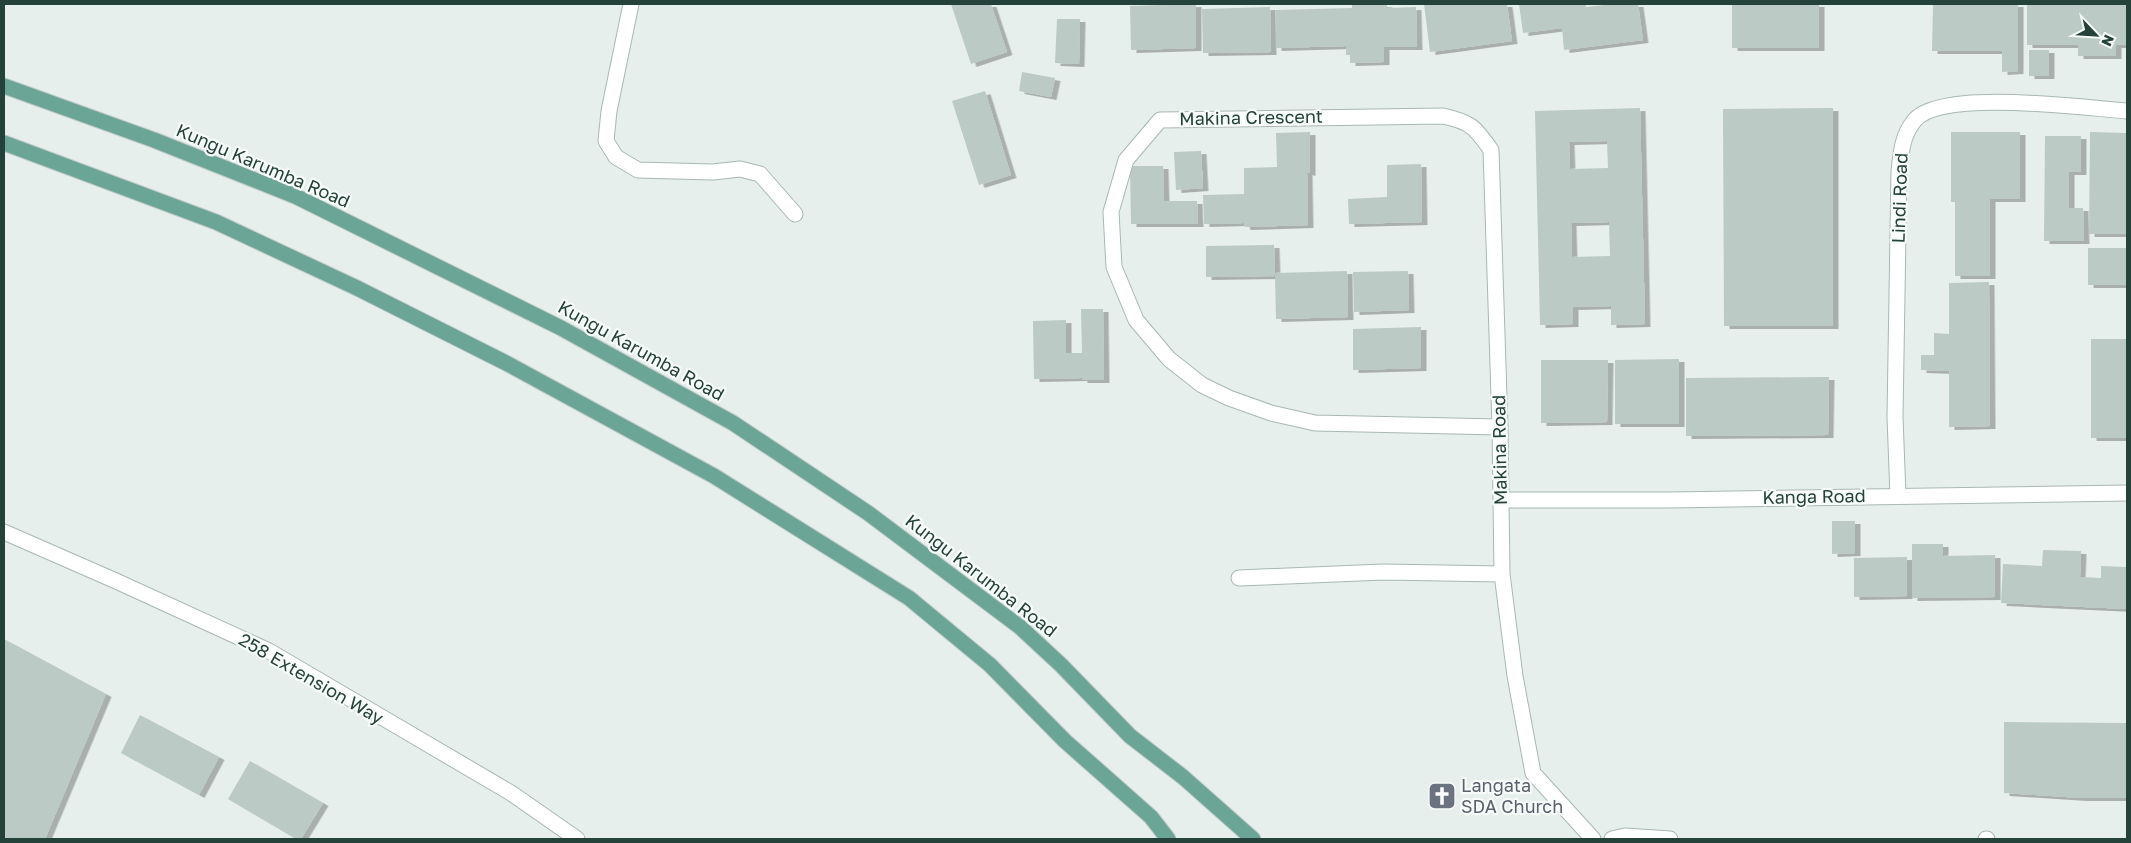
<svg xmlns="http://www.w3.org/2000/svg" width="2131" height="843" font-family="'Golos Text',sans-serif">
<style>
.building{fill:#bbcac4;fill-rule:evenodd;filter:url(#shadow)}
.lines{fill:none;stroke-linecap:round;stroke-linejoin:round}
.minor-casing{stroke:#a8b8b2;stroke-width:17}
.major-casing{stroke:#c2cac8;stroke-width:17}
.minor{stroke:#fff;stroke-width:15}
.major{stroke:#6aa596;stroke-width:15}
.labels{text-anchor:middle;stroke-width:4.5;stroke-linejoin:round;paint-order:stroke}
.street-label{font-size:18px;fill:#24423a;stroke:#f7fbf9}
.worship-label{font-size:18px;fill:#5b616d;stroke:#f7fbf9;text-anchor:start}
</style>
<defs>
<filter id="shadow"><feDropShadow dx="5.5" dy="3" stdDeviation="0" flood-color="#0004"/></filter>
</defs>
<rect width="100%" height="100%" fill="#e6efeb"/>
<!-- building -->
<path class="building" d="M951,4H991L1007,52L971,64Z
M1196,4V48L1131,50L1130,6Z
M1352,4H1387V8L1416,7L1417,47H1384V62L1350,63V55H1346V46L1276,48V10L1352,8Z
M1424,4H1507L1512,41L1430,52Z
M1519,4H1586V7L1614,4H1638L1643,40L1564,50L1562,28L1523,33Z
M1732,4H1819V48H1732Z
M1933,4H2018V71L2002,72V51H1932Z
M2027,4H2127V45H2116V56H2078V45H2027Z
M1270,7L1271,52L1203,53L1202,9Z
M1057,19H1080L1079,64L1055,63Z
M2029,50H2049V76H2029Z
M1022,72L1055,78L1051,97L1019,91Z
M985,91L1011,175L979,185L952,101Z
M1640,108L1645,324L1611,325V306L1573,307V324L1540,325L1535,111ZM1607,141L1608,168L1570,169L1569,142ZM1609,222L1610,256L1572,257L1571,223Z
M1833,108V326H1724L1723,109Z
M1310,132V173L1307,172L1308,225L1245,227L1244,223L1204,224L1203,195L1244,194V168L1277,167L1276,133Z
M1951,132H2020V199H1990V276H1955V202H1951Z
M2090,132L2127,133V234H2089Z
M2045,136H2081V172H2069V208H2083L2084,241H2044Z
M1201,151L1203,188L1176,190L1174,152Z
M1421,164L1422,222L1349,224L1348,199L1387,197V165Z
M1130,166H1163L1164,201H1197L1198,224H1131Z
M1274,245L1275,273L1347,271L1348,317L1276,319L1275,276L1206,277V246Z
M2088,248H2127V285H2088Z
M1408,271L1409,310L1354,312L1353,272Z
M1989,282L1990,426L1949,427V371L1921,370V355H1934V333L1949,334V283Z
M1081,309H1103L1104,380H1082V378L1034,379L1033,321L1066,320V353H1082Z
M1421,327V368L1353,370V329Z
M2091,339H2127V438H2091Z
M1679,359V424H1615V360Z
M1541,360H1608L1607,422L1541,423Z
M1829,377L1828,435L1686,436V378Z
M1832,521H1855V553L1832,554Z
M1912,544H1943V556L1995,555V597L1912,598Z
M2043,550L2081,551L2080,577L2101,578V566L2127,567V609L2001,603L2003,564L2042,566Z
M1907,557V596L1854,597V558Z
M4,639L106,694L45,839H4Z
M140,715L219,757L199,795L121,753Z
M2004,722L2127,723V798H2081L2004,793Z
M250,761L323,803L301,839H296L228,799Z"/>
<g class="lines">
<defs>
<path id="minor" d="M631,4L609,111L606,141L616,157L638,170L713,172L740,169L760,174L795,214
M1500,427L1315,423L1271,413L1229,398L1202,385L1169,359L1136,320L1114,267L1111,212L1126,160L1160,120L1443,116C1471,122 1475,127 1491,150L1500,427L1502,574L1515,676L1533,773L1593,839
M1898,496L1895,417L1899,171C1901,153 1902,136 1914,121C1939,88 2086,108 2127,111
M1501,500H1670L2127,493
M4,532L116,581L269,651L511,793L577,839
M1239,578L1383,572L1502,574
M1612,839L1625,836L1670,839
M1986,839H1987"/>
<path id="major" d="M4,86L154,140L295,196L561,328L733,423L868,513L1020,627L1061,665L1130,736L1183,777L1253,839
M4,143L216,222L357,288L508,364L714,476L909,598L990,665L1065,741L1151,817L1168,839"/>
</defs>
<!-- minor casing -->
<use href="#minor" class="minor-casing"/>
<!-- major casing -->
<use href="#major" class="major-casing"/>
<!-- minor -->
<use href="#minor" class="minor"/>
<!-- major -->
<use href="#major" class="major"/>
</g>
<!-- icons -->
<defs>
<symbol id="church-square" viewBox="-11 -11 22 22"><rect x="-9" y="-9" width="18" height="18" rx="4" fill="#6b7280" stroke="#f7fbf9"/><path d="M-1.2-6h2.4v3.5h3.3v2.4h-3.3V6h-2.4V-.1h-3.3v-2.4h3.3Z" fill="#fff"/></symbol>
</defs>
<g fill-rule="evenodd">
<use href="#church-square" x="1426" y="780" width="32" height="32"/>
</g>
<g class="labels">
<!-- street labels -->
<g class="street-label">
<text transform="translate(1251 118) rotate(-1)" y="6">Makina Crescent</text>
<text transform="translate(263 166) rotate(23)" y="6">Kungu Karumba Road</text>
<text transform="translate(1900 198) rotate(-88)" y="6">Lindi Road</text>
<text transform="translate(641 351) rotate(29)" y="6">Kungu Karumba Road</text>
<text transform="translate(1500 450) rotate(-91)" y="6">Makina Road</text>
<text transform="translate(1814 497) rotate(-1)" y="6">Kanga Road</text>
<text transform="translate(981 576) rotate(38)" y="6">Kungu Karumba Road</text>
<text transform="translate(311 679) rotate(30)" y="6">258 Extension Way</text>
</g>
<!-- worship labels -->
<g class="worship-label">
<text x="1461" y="792">Langata<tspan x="1461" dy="21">SDA Church</tspan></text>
</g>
</g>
<!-- border -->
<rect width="2131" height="843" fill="none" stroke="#24423a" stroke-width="10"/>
<!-- north arrow -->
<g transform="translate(2096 35) rotate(115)" stroke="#f7fbf9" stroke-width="4" paint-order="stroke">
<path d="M0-4L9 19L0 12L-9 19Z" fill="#24423a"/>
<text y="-8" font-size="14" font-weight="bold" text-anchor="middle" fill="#24423a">N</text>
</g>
</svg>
